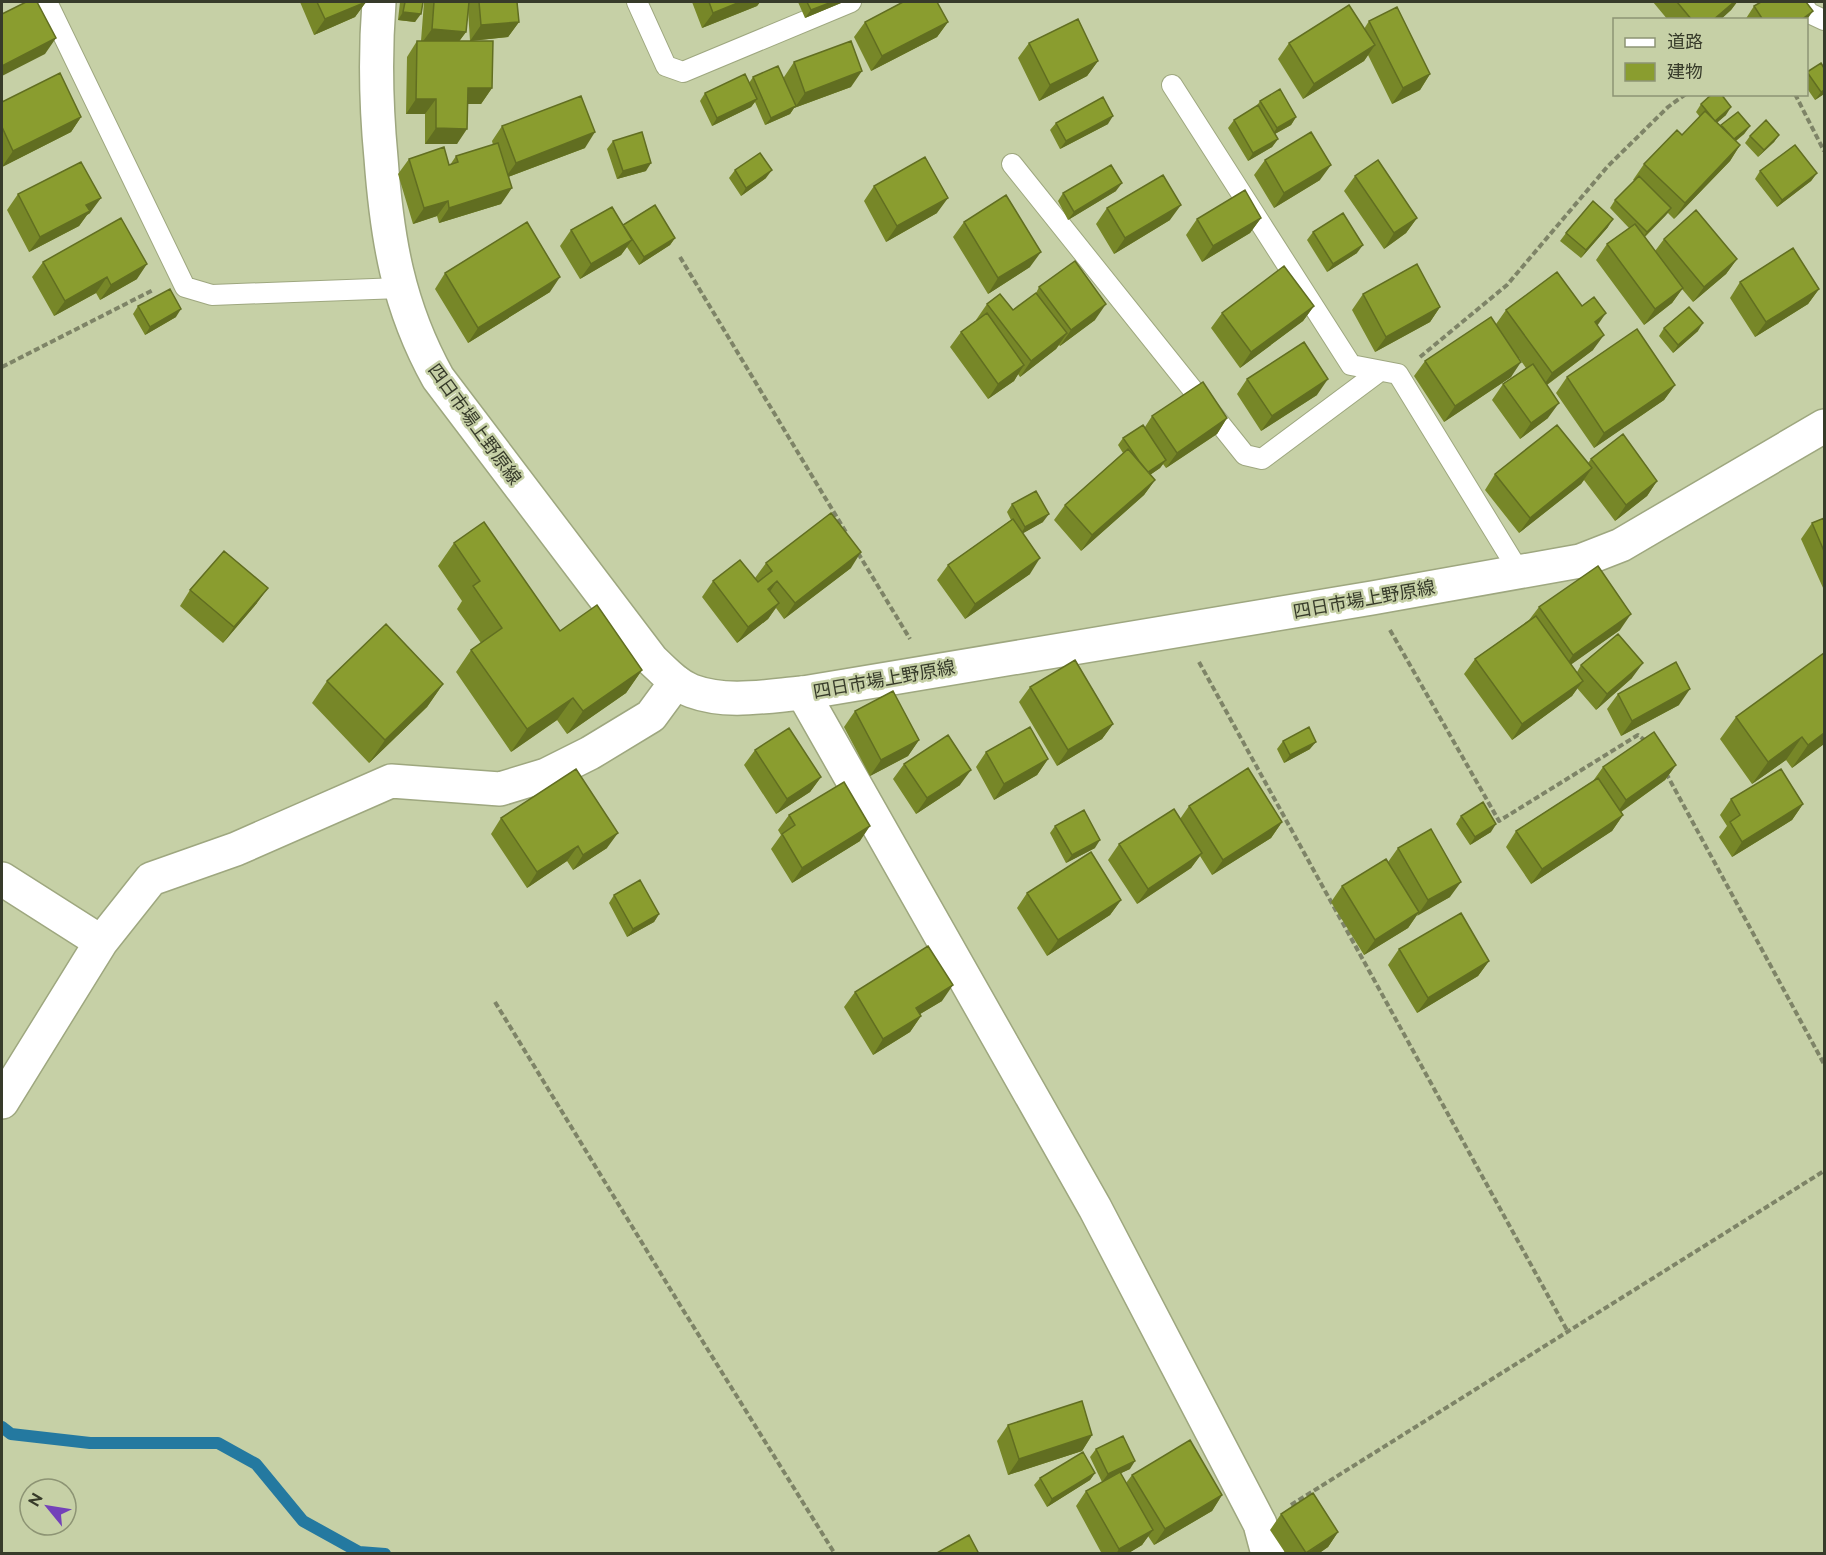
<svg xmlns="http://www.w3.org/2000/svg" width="1826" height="1555" viewBox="0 0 1826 1555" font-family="Raleway,'Noto Sans JP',sans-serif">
	<rect width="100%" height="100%" fill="#c6d0a6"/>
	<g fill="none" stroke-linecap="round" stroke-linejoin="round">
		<path stroke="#2479a0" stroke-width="12" d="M2 1427 11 1434 90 1443H218L256 1464 303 1521 359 1552 385 1554"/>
		<g stroke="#9ea77f" stroke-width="22">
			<path id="lane" d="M47 2 185 287 212 295 400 288
				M637 2 666 66 683 72 851 2
				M1801 2 1809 13 1824 20
				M1172 85 1351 365 1398 374 1520 573
				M1012 164 1245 455 1262 459 1380 371"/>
		</g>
		<g stroke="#9ea77f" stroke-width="36">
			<path id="street" d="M803 693 1095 1208 1260 1524 1268 1554
				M2 879 101 942
				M2 1102 101 942 151 879 236 849 391 781 500 789 546 775 590 753 651 716 676 682"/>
		</g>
		<g stroke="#9ea77f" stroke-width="36">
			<path id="primary" d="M379 2C375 54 376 106 381 158 387 239 398 306 438 378L652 660C664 671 676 685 692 691 727 704 767 696 803 693L1372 598 1580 561 1621 545 1824 426"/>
		</g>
		<path stroke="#7e8467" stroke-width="4" stroke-dasharray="6 3" stroke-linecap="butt" d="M1795 94 1824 151
			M680 257 847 534
			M1420 357 1507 285 1608 166 1668 107 1686 94
			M2 367 153 290
			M858 553 910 639
			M1390 630 1499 821 1638 735 1647 742
			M1199 662 1568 1332
			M1666 773 1824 1064
			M495 1002 680 1305 835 1554
			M1291 1505 1824 1171"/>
		<use href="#lane" stroke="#fff" stroke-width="20"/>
		<use href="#street" stroke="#fff" stroke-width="33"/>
		<use href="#primary" stroke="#fff" stroke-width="33"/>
	</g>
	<path fill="#778728" d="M300 2H366L355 17 314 35Z
		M400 2H423L415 22 398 20Z
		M424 2H517L519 22 508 37 470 41 468 10 466 32 459 41 492 88 481 104H468L457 144H425V114H406L407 57 417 41H421Z
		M692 2H760L757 6 702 28Z
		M798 2H842L841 3 805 18Z
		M1653 2H1737L1731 10 1720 20H1668Z
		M1754 6 1806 20H1745Z
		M1369 21 1430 74 1420 90 1392 104 1368 55 1364 61 1303 99 1278 59 1289 43 1364 29Z
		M865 22H948L937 37 871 71 854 37Z
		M1029 43 1098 61 1087 76 1039 101 1018 58Z
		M794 62 851 87 794 108 790 114 765 125 755 102 751 107 712 126 700 101 705 93 749 83 753 77H784Z
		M1824 68V94L1815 100 1806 87V73L1807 72Z
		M1260 101 1296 117 1291 125 1275 134 1278 139 1272 147 1248 161 1228 128 1234 120 1256 107Z
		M2 102 81 117 71 132 2 167Z
		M1701 104 1726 115 1717 122 1721 126H1750L1744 134 1736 141 1740 145 1730 161 1674 219 1668 213 1645 237 1655 251 1664 239 1737 259 1726 274 1693 302 1682 289 1672 303 1644 325 1596 260 1607 244 1629 228 1610 208 1615 200 1635 181 1633 180 1644 164 1682 135 1700 117 1696 112Z
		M1056 123 1108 124 1060 149 1050 130Z
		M502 126 585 148 508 177 501 204 439 223 437 216 413 224 398 174 409 159 450 165 456 156 493 145 492 141Z
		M1779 135 1774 142 1758 157 1745 143 1750 136Z
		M613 141 646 171 617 179 607 149Z
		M1265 160 1320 180 1274 208 1254 175Z
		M735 170 766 178 741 196 729 178Z
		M1760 171 1817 173 1811 181 1777 207 1755 179Z
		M1355 176 1417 218 1406 233 1384 249 1344 191Z
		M874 186 937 213 886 242 864 201Z
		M1116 191 1068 220 1058 201 1063 193Z
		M18 194 90 213 87 215 79 226 29 252 7 210Z
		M1107 208 1170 220 1114 254 1096 224Z
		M1261 218 1250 233 1202 262 1186 235 1197 219Z
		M964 222 1030 267 988 294 953 237Z
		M623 225 675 238 670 245 639 265 627 247 621 255 580 279 560 246 571 230Z
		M1608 227 1581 258 1560 241 1566 233Z
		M1313 232 1357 253 1327 272 1307 240Z
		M43 262 137 279 100 300 96 293 54 316 32 277Z
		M445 273 550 292 468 343 435 289Z
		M1740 282 1819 289 1808 304 1755 337 1730 298Z
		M1039 287 1095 320 1060 346 1059 345 1056 349 1020 377 1018 374 1014 381 988 399 950 347 961 332 977 320H976L987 304 1013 310 1036 293Z
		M1363 294 1440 307 1430 322 1375 352 1352 310Z
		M138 306 176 317 145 335 133 314Z
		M1314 306 1303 321 1240 368 1211 328 1222 313Z
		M1506 310 1597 326 1593 350 1547 385 1548 418 1520 439 1492 400 1503 384 1526 368 1519 358 1511 377 1444 422 1414 376 1425 361 1496 324Z
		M1664 328 1698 331 1673 353 1659 336Z
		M1567 377 1675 385 1664 400 1594 448 1556 393Z
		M1247 379 1317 395 1261 431 1237 394Z
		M1152 416 1227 418 1217 434 1166 468 1163 464 1160 468 1150 475 1155 480 1144 495 1081 551 1054 520 1065 505 1123 453 1118 445 1123 438 1145 427Z
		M1591 459 1657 481 1647 496 1615 521 1584 480 1581 484 1519 533 1485 490 1495 474 1588 463Z
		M1012 504 1043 522 1023 533 1030 574 965 619 937 580 948 565 1011 520 1007 512Z
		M1824 518V590L1801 539 1812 523Z
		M454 543 560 631 642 670 626 693 567 734 557 720 511 752 456 672 471 650 481 643 457 609 462 601 438 566Z
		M766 563 851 568 784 619 776 608 768 619 737 643 702 597 713 581 755 578Z
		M190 590 257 603 223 643 180 606Z
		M1539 607 1620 630 1571 664 1577 672 1581 665 1632 678 1596 710 1577 688 1572 696 1512 740 1464 674 1475 659 1529 620Z
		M327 681 443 684 427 707 369 763 312 703Z
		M1030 687 1113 724 1102 739 1057 766 1019 702Z
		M1618 694 1679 705 1621 736 1607 709Z
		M855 711 919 740 908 756 870 776 844 727Z
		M1736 717 1824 744 1792 768 1786 760 1752 784 1720 739Z
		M1283 741 1310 749 1284 763 1277 749Z
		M755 750 821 777 810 792 776 814 744 765Z
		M986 752 1048 759 1037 775 994 800 976 767Z
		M904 764 960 785 916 814 893 779Z
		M1676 765 1665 780 1621 812 1623 815 1612 831 1531 884 1506 847 1516 831 1593 781 1603 767Z
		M1731 799 1803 804 1792 820 1732 857 1719 837 1727 826 1720 815Z
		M1189 806 1282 822 1271 838 1212 875 1200 856 1191 868 1137 904 1108 860 1119 844 1180 819Z
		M789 815 860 841 792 883 771 849 781 835 778 830Z
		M1461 816 1491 832 1470 845 1456 824Z
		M501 818 607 848 573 870 567 861 527 888 491 834Z
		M1055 826 1095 848 1066 863 1050 833Z
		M1398 848 1450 897 1417 915 1408 928 1364 955 1331 902 1342 886 1388 862Z
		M1027 893 1121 900 1110 915 1047 956 1017 908Z
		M614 895 659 914 654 922 627 937 609 903Z
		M1399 949 1489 961 1478 976 1417 1013 1388 965Z
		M855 992 942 1001 920 1014 921 1016 910 1032 873 1055 844 1007Z
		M1008 1425 1092 1435 1082 1451 1008 1475 997 1441Z
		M1096 1449 1130 1469 1121 1473 1126 1483 1132 1475 1222 1495 1212 1511 1154 1545 1148 1536 1142 1545 1127 1554H1102L1076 1506 1086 1491 1102 1482 1090 1457Z
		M1095 1473 1090 1480 1047 1507 1034 1485 1040 1478Z
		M1281 1514 1338 1532 1328 1547 1318 1554H1286L1270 1530Z"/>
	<path fill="#616e21" d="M366 2 355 17 314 35 325 19Z
		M740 2H760L757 6 702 28 713 13Z
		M832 2H842L841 3 805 18 811 10Z
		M1734 2H1737L1731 10 1720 20H1713Z
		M1813 11 1806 21V20H1801Z
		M403 12 421 14 415 22 398 20Z
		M519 22 508 37 470 41 481 25Z
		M948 22 937 37 871 71 882 56Z
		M432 29 466 32 455 47 421 44Z
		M56 38 45 54 2 76V66Z
		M1375 45 1364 61 1303 99 1314 84Z
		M1098 61 1087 76 1039 101 1050 85Z
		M862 71 851 87 794 108 790 114 765 125 771 118 796 106 805 93Z
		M1430 74 1420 90 1392 104 1403 88Z
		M468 88H492L481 104H457Z
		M1824 90V94L1815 100 1821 92Z
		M416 99H436L425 114H406Z
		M757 99 751 107 712 126 717 118Z
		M1731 107 1726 115 1710 129 1715 121Z
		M1113 116 1108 124 1060 149 1066 141Z
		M81 117 71 132 2 167 13 151Z
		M1296 117 1291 125 1271 136 1277 128Z
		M1750 126 1744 134 1728 147 1733 140Z
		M436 128 467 129 457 144H425Z
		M595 132 585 148 505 178 516 163Z
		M1779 135 1774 142 1758 157 1764 150Z
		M1278 139 1272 147 1248 161 1253 153Z
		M1740 145 1730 161 1674 219 1685 203Z
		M651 163 646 171 617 179 623 171Z
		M1331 165 1320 180 1274 208 1284 193Z
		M772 170 766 178 741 196 746 188Z
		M1817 173 1811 181 1777 207 1782 200Z
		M1122 183 1116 191 1068 220 1074 212Z
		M512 188 501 204 439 223 449 208Z
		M101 198 90 213 87 215 79 226 29 252 40 237 86 205Z
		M948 198 937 213 886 242 897 226Z
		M448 201 437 216 413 224 424 208Z
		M1181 205 1170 220 1114 254 1125 238Z
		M1671 208 1665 216 1641 240 1647 232Z
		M1261 218 1250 233 1202 262 1213 246Z
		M1417 218 1406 233 1384 249 1394 233Z
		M1613 219 1608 227 1581 258 1586 250Z
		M675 238 670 245 639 265 644 257Z
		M632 240 621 255 580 279 591 264Z
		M1363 245 1357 253 1327 272 1333 264Z
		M1041 252 1030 267 988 294 998 278Z
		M1737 259 1726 274 1693 302 1704 287Z
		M147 264 137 279 100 300 111 285Z
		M107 277 96 293 54 316 65 301Z
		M560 277 550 292 468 343 478 328Z
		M1683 288 1672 303 1644 325 1655 309Z
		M1819 289 1808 304 1755 337 1766 322Z
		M1106 304 1095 320 1060 346 1071 330Z
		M1314 306 1303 321 1240 368 1251 352Z
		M1440 307 1430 322 1375 352 1386 337Z
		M181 309 176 317 145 335 150 327Z
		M1606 313 1595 329V322Z
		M1703 323 1698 331 1673 353 1678 345Z
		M1067 333 1056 349 1020 377 1031 361Z
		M1604 335 1593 350 1541 389 1552 373Z
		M1521 362 1511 377 1444 422 1455 406Z
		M1024 365 1014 381 988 399 998 384Z
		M1328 379 1317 395 1261 431 1272 416Z
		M1675 385 1664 400 1594 448 1604 433Z
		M1559 403 1548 418 1520 439 1531 423Z
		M1227 418 1217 434 1166 468 1177 453Z
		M1166 460 1160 468 1141 481 1146 473Z
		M1592 468 1581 484 1519 533 1530 518Z
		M1155 480 1144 495 1081 551 1092 535Z
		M1657 481 1647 496 1615 521 1626 505Z
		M1049 514 1043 522 1020 535 1025 527Z
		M861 552 851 568 784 619 795 603Z
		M1040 558 1030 574 965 619 975 604Z
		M777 581 767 596 768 589Z
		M268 588 257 603 223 643 234 627Z
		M779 603 768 619 737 643 748 627Z
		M1631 614 1620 630 1562 671 1573 655Z
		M1643 663 1632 678 1596 710 1607 694Z
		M642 670 626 693 567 734 583 711Z
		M1583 681 1572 696 1512 740 1522 724Z
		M443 684 427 707 369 763 385 740Z
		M1690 689 1679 705 1621 736 1632 721Z
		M573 698 557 720 511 752 527 729Z
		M1113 724 1102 739 1057 766 1068 750Z
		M1824 733V744L1792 768 1808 745Z
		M1802 737 1786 760 1752 784 1768 762Z
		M919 740 908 756 870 776 881 760Z
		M1316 742 1310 749 1284 763 1290 755Z
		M1048 759 1037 775 994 800 1004 784Z
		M1676 765 1665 780 1615 816 1626 800Z
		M971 770 960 785 916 814 927 798Z
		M821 777 810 792 776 814 787 799Z
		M1803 804 1792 820 1732 857 1742 842Z
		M1623 815 1612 831 1531 884 1542 869Z
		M1282 822 1271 838 1212 875 1223 860Z
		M1496 824 1491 832 1470 845 1475 837Z
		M870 826 860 841 792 883 802 868Z
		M618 833 607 848 573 870 583 855Z
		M1100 840 1095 848 1066 863 1072 855Z
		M578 846 567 861 527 888 537 872Z
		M1202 853 1191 868 1137 904 1148 889Z
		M1461 882 1450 897 1417 916 1428 900Z
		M1121 900 1110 915 1047 956 1058 940Z
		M1419 912 1408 928 1364 955 1375 940Z
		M659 914 654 922 627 937 633 929Z
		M1489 961 1478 976 1417 1013 1428 998Z
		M953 985 942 1001 905 1023 916 1008Z
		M921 1016 910 1032 873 1055 883 1039Z
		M1092 1435 1082 1451 1008 1475 1019 1459Z
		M1135 1461 1130 1469 1102 1482 1108 1474Z
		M1095 1473 1090 1480 1047 1507 1052 1499Z
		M1222 1495 1212 1511 1154 1545 1165 1529Z
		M1153 1530 1142 1545 1127 1554H1116L1119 1549Z
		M1338 1532 1328 1547 1318 1554H1306Z"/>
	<path fill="#8a9d2f" stroke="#616e21" stroke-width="1.5" d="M26 2H37L56 38 2 66V14Z
		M317 2H366L325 19Z
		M405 2H423L421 14 403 12Z
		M434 2H469L466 32 432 29Z
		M479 2H517L519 22 481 25Z
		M709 2H740L713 13Z
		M807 2H832L811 10Z
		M903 2H937L948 22 882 56 865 22Z
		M1677 2H1734L1713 20H1692Z
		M1761 2H1806L1813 11 1801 20H1763L1754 6Z
		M1349 5 1375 45 1314 84 1289 43Z
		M1397 7 1430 74 1403 88 1369 21Z
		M1078 19 1098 61 1050 85 1029 43Z
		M417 41H493L492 88H468L467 129 436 128V99H416Z
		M851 41 862 71 805 93 794 62Z
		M1821 63 1824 68V90L1821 92 1807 72Z
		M778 66 796 106 771 118 753 77Z
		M60 73 81 117 13 151 2 127V102Z
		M745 74 757 99 717 118 705 93Z
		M1280 89 1296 117 1277 128 1260 101Z
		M1712 94H1721L1731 107 1715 121 1701 104Z
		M581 96 595 132 516 163 502 126Z
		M1103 97 1113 116 1066 141 1056 123Z
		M1258 105 1278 139 1253 153 1234 120Z
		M1705 111 1740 145 1685 203 1644 164 1677 130 1682 135Z
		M1738 112 1750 126 1734 139 1721 125Z
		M1766 120 1779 135 1764 150 1750 136Z
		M642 132 651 163 623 171 613 141Z
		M1311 132 1331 165 1284 193 1265 160Z
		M498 143 512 188 449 208 448 201 424 208 409 159 444 147 449 165 458 162 456 156Z
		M1795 145 1817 173 1782 200 1760 171Z
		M760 153 772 170 746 188 735 170Z
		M925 157 948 198 897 226 874 186Z
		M1378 160 1417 218 1394 233 1355 176Z
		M81 162 101 198 86 205 90 211 40 237 18 194Z
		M1111 165 1122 183 1074 212 1063 193Z
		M1163 175 1181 205 1125 238 1107 208Z
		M1639 176 1671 208 1647 232 1615 200Z
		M1245 190 1261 218 1213 246 1197 219Z
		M1006 195 1041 252 998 278 964 222Z
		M1593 201 1613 219 1586 250 1566 233Z
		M655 205 675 238 644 257 623 225Z
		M612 207 632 240 591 264 571 230Z
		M1696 210 1737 259 1704 287 1664 239Z
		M1343 213 1363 245 1333 264 1313 232Z
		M121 218 147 264 111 285 107 277 65 301 43 262Z
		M527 222 560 277 478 328 445 273Z
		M1635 224 1683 288 1655 309 1607 244Z
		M1793 248 1819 289 1766 322 1740 282Z
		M1075 261 1106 304 1071 330 1039 287Z
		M1417 264 1440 307 1386 337 1363 294Z
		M1284 266 1314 306 1251 352 1222 313Z
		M1557 272 1582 306 1594 297 1606 313 1595 322 1604 335 1552 373 1506 310Z
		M170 289 181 309 150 327 138 306Z
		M1036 293 1067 333 1031 361 987 304 1000 294 1013 310Z
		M1689 307 1703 323 1678 345 1664 328Z
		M987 313 1024 365 998 384 961 332Z
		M1491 317 1521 362 1455 406 1425 361Z
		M1637 329 1675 385 1604 433 1567 377Z
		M1304 342 1328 379 1272 416 1247 379Z
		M1533 364 1559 403 1531 423 1503 384Z
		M1203 382 1227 418 1177 453 1152 416Z
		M1143 425 1166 460 1148 472 1139 461 1123 438Z
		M1557 425 1592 468 1530 518 1495 474Z
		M1623 434 1657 481 1626 505 1591 459Z
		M1128 449 1155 480 1092 535 1065 505Z
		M1036 491 1049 514 1025 527 1012 504Z
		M831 513 861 552 795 603 777 581 768 589 779 603 748 627 713 581 740 560 758 582 772 571 766 563Z
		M1824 518V551L1812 523Z
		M1013 519 1040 558 975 604 948 565Z
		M484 522 560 631 597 605 642 670 583 711 573 698 527 729 471 650 502 628 473 586 480 581 454 543Z
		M224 551 268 588 234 627 190 590Z
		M1598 566 1631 614 1573 655 1539 607Z
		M1536 616 1583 681 1522 724 1475 659Z
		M386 624 443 684 385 740 327 681Z
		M1618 634 1643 663 1607 694 1581 665Z
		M1824 653V733L1808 745 1802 737 1768 762 1736 717Z
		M1075 660 1113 724 1068 750 1030 687Z
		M1676 662 1690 689 1632 721 1618 694Z
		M893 691 919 740 881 760 855 711Z
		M1030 727 1048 759 1004 784 986 752Z
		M1309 727 1316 742 1290 755 1283 741Z
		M789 728 821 777 787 799 755 750Z
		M1654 732 1676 765 1626 800 1603 767Z
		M948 735 971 770 927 798 904 764Z
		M1248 768 1282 822 1223 860 1189 806Z
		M576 769 618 833 583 855 578 846 537 872 501 818Z
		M1781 769 1803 804 1742 842 1730 822 1740 815 1731 799Z
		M1598 778 1623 815 1542 869 1516 831Z
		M844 782 870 826 802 868 782 834 795 825 789 815Z
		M1483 802 1496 824 1475 837 1461 816Z
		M1174 809 1202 853 1148 889 1119 844Z
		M1084 810 1100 840 1072 855 1055 826Z
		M1431 829 1461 882 1428 900 1398 848Z
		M1091 852 1121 900 1058 940 1027 893Z
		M1386 859 1419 912 1375 940 1342 886Z
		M640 880 659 914 633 929 614 895Z
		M1461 913 1489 961 1428 998 1399 949Z
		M928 946 953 985 916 1008 921 1016 883 1039 855 992Z
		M1082 1401 1092 1435 1019 1459 1008 1425Z
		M1123 1436 1135 1461 1108 1474 1096 1449Z
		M1190 1440 1222 1495 1165 1529 1132 1475Z
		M1083 1452 1095 1473 1052 1499 1040 1478Z
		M1120 1472 1153 1530 1119 1549 1086 1491Z
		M1313 1493 1338 1532 1306 1553 1281 1514Z
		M969 1535 979 1554H935Z"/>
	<g text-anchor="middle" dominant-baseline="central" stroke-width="5" stroke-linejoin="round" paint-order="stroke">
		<g font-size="18" fill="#373b2a" stroke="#c6d0a6">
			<text transform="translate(475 424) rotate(54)">四日市場上野原線</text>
			<text transform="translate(1364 599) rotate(-10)">四日市場上野原線</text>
			<text transform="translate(884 679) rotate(-10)">四日市場上野原線</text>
		</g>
	</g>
	<rect width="1826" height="1555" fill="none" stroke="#373b2a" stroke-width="6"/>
	<rect x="1613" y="18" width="195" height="78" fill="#c6d0a6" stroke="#8d9474" stroke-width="1.5"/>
	<rect x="1625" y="38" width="30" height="9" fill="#ffffff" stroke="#8d9474" stroke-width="1.5"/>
	<text x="1667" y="48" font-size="18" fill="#373b2a">道路</text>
	<rect x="1625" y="63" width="30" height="18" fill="#8a9d2f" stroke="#8d9474" stroke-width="1.5"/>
	<text x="1667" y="78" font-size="18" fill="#373b2a">建物</text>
	<g transform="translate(48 1507) rotate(300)"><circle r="28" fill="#c6d0a6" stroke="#8d9474" stroke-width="1.5"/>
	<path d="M0-4.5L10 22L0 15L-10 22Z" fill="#7341b9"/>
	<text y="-9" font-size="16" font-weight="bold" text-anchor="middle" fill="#373b2a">N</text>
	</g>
</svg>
